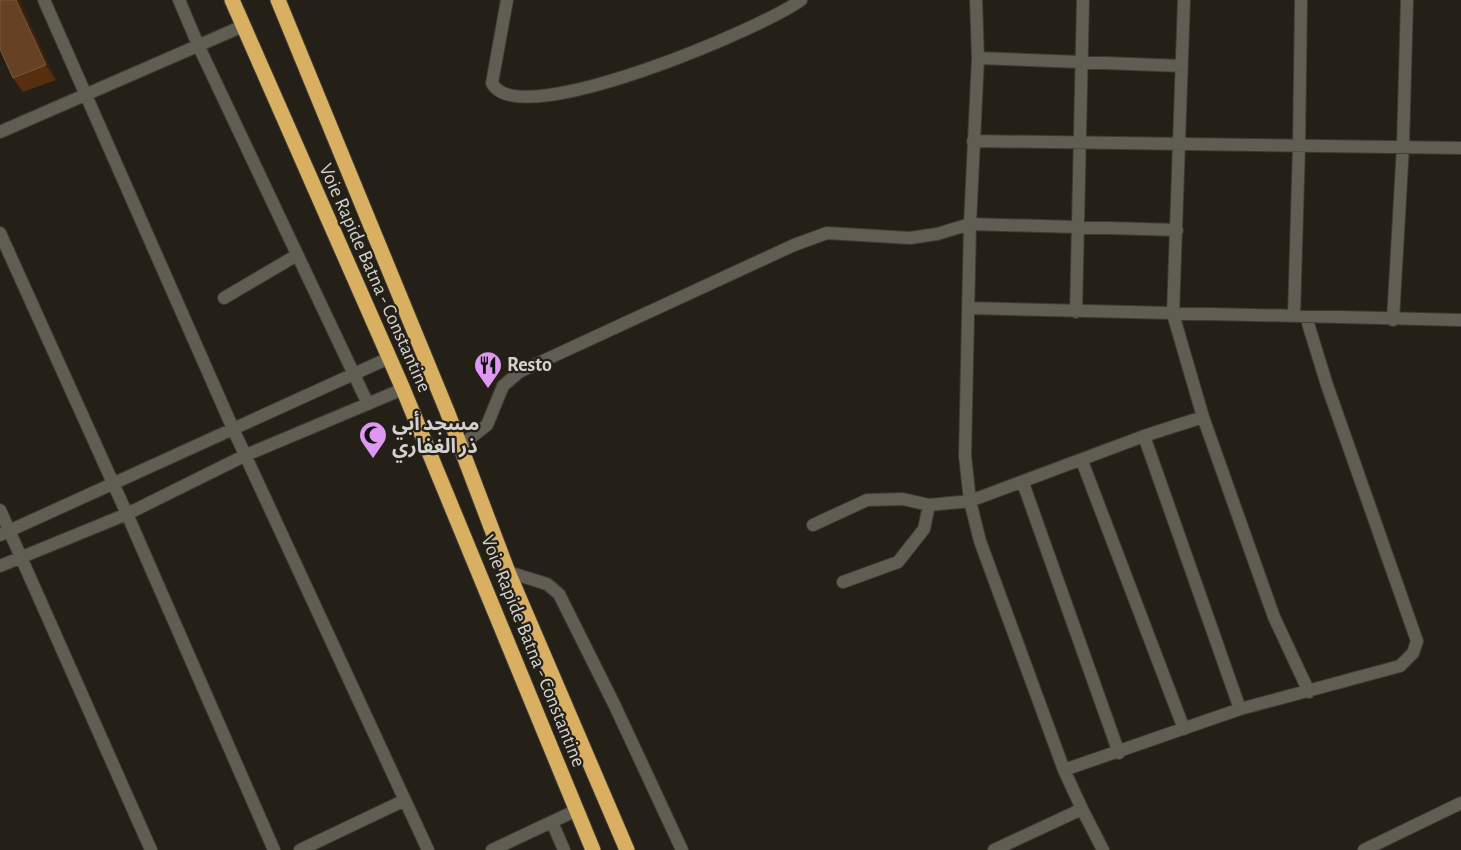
<svg xmlns="http://www.w3.org/2000/svg" width="1461" height="850" viewBox="0 0 1461 850" font-family="'Alegreya Sans','Noto Sans Arabic',sans-serif">
	<rect width="100%" height="100%" fill="#242018"/>
	<g fill="none" stroke-linecap="round" stroke-linejoin="round">
		<g stroke="#3d3a34" stroke-width="14">
			<path id="lane" d="M224 298 297 255"/>
		</g>
		<g stroke="#3d3a34" stroke-width="14">
			<path id="street" d="M44 0 234 431 428 850
				M179 0 199 47 368 404
				M507 0 492 83C517 134 765 27 801 0
				M976 0 978 58 970 224 965 456 970 501 980 541 1064 770 1082 809
				M1184 0 1173 314 1203 417
				M978 58 1182 66
				M0 132 243 26
				M973 141 1461 148
				M0 233 127 514 274 850
				M968 308 1461 320
				M1076 312 1083 0
				M1294 316 1299 146 1301 0
				M1393 320 1403 146 1407 0
				M1144 436 1240 709
				M460 446 487 425 503 386 519 372 794 245 827 233 910 238 937 234 970 224 1177 230
				M1082 461 1184 729
				M1023 483 1119 753
				M0 510 151 850
				M813 525 867 500 903 499 929 505 970 501 1144 436 1203 417 1274 617 1309 692
				M0 535 389 358
				M0 566 127 514 246 455 403 389
				M508 572 547 584 559 594 615 706 682 850
				M843 582 898 562 924 529 929 505
				M1064 770 1240 709 1400 666 1413 653 1417 641 1327 385 1306 317
				M552 822 564 850
				M300 850 405 800
				M492 850 577 810
				M994 850 1082 809 1103 850
				M1364 850 1461 803"/>
		</g>
		<g stroke="#3d3a34" stroke-width="17">
			<path id="highway" d="M232 0 403 389 593 850
				M278 0 447 411 508 572 627 850"/>
		</g>
		<use href="#lane" stroke="#605d53" stroke-width="12"/>
		<use href="#street" stroke="#605d53" stroke-width="12"/>
		<use href="#highway" stroke="#d9af61" stroke-width="15"/>
	</g>
	<path fill="#582f0e" d="M0 0 56 80 23 92 13 78Z"/>
	<path fill="#3e220a" d="M16 0H20L56 80 46 65Z"/>
	<path fill="#664123" stroke="#77583e" d="M0 0H16L46 65 13 78 0 49Z"/>
	<defs>
		<g id="restaurant-pin" transform="scale(1.4375)"><path d="M0 17L-7.5 6A9.5 9.5 0 1 1 7.5 6Z" fill="#df98f1" stroke="#242018"/><path d="M-5-6h1v4h1v-4h1v4h1v-4h1v5L-1.5 .5V6h-2V.5L-5-1ZM5-6V6H3V1.5H1.5Q1.5-4 5-6Z" fill="#111"/></g>
		<g id="mosque-pin" transform="scale(1.4375)"><path d="M0 17L-7.5 6A9.5 9.5 0 1 1 7.5 6Z" fill="#df98f1" stroke="#242018"/><path d="M3.5-4.9A6 6 0 1 0 3.5 4.9A5 5 0 1 1 3.5-4.9Z" fill="#111"/></g>
	</defs>
	<g fill-rule="evenodd">
		<use href="#restaurant-pin" x="488" y="365"/>
		<use href="#mosque-pin" x="373" y="435"/>
	</g>
	<g text-anchor="middle" dominant-baseline="central" stroke-width="4.5" stroke-linejoin="round" paint-order="stroke">
		<g font-size="20" fill="#d4d2cd" stroke="#242018">
			<text transform="translate(375 278) rotate(66)">Voie Rapide Batna - Constantine</text>
			<text transform="translate(533 651) rotate(68)">Voie Rapide Batna - Constantine</text>
		</g>
		<g font-size="20" font-weight="bold" fill="#d4d2cd" stroke="#242018" text-anchor="start">
			<text x="507" y="365">Resto</text>
			<text x="392" y="424">مسجد أبي<tspan x="392" dy="23">ذر الغفاري</tspan></text>
		</g>
	</g>
</svg>
